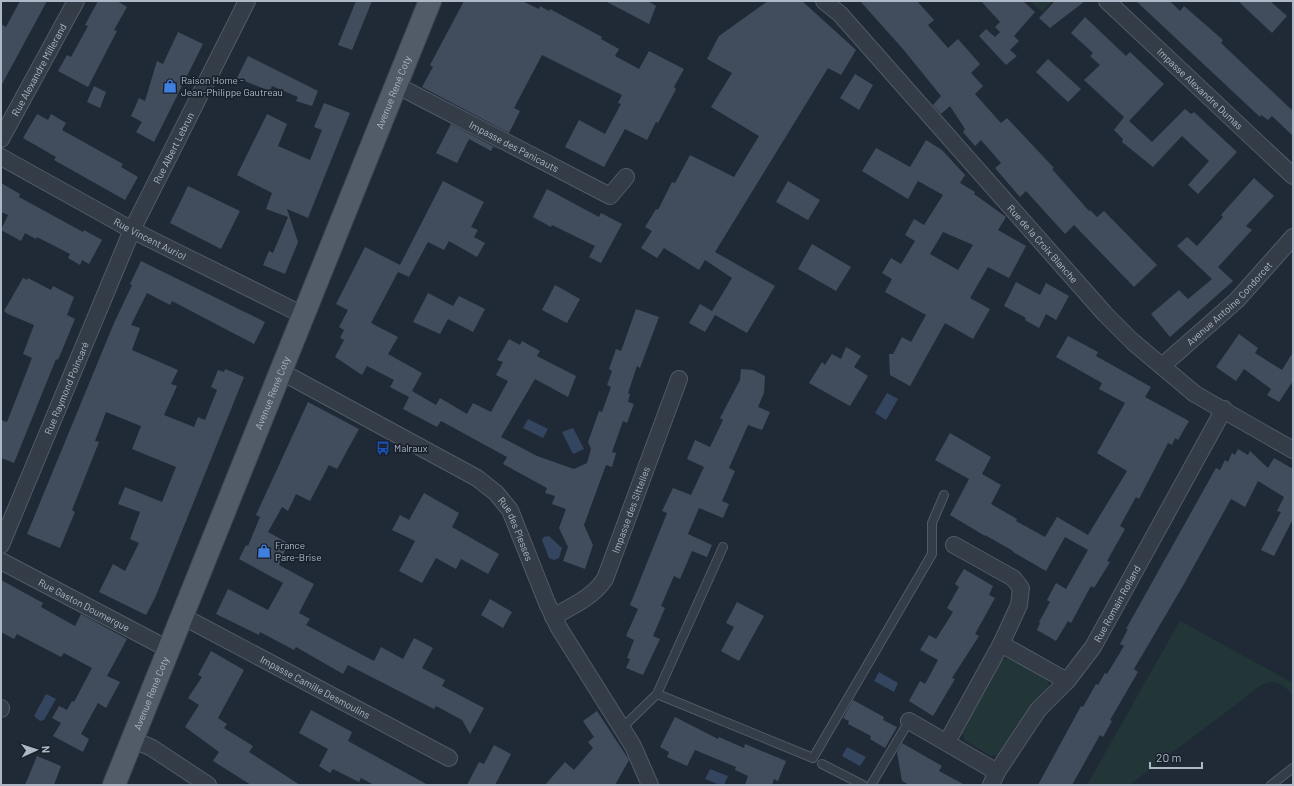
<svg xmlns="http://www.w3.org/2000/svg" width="1294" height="786" viewBox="0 0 1294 786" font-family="Barlow,sans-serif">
	<rect width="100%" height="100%" fill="#202a37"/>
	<path fill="#223638" d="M1030 1H1052L1042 12Z
		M1180 621 1293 683V696C1275 671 1260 684 1242 700L1129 785H1087Z
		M1013 656 1047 675 1049 685 1027 713 1002 754 991 756 964 740 962 732 1002 660Z"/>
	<path fill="#34455f" d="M887 393 898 399 886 420 875 413Z
		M528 419 548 429 543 438 523 428Z
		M573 428 584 449 573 454 562 432Z
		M549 536 562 548 559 558 554 560 549 558 542 540 544 537Z
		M879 672 898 683 894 692 874 681Z
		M46 694 56 699 44 720 40 721 34 716Z
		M847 747 866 757 860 766 842 756Z
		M710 769 728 776 724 785H720L705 779Z"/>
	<path fill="#414d5c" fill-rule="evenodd" d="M20 1H47L1 86V24L6 27Z
		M98 1H117L127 7 114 30 117 31 88 87 58 71 67 55 71 57 88 26 85 25Z
		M356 1H372L352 50 338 45Z
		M464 1H522L539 9 540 6 549 11 550 9 602 37 601 39 619 49 615 56 639 69 649 51 684 69 674 87 676 89 658 123 656 122 647 140 625 129 604 167 565 147 579 120 605 134 621 104 618 103 622 95 542 55 514 108 520 111 509 133 422 87 433 67 430 65Z
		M605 1H648L656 6 649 24Z
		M768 1H802L856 50 841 75 828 68 715 252 775 286 747 333 715 315 705 332 689 323 700 304 712 311 732 278 705 260 699 270 664 248 657 258 641 248 652 231 645 227 656 209 658 210 672 182 675 183 690 155 734 177 759 136 711 107 732 73 707 59 719 36Z
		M860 1H917L934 20 928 25 948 48 958 39 980 64 971 73 983 86 975 94 1001 123 1007 118 1054 168 1052 169 1089 211 1090 210 1097 217 1104 211 1157 265 1134 287 1074 225 1065 234 1026 191 1020 197 995 168 1001 163 981 140 975 146 963 132 965 129 950 106 941 114 933 105 941 96 903 49Z
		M981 1H1023L1035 12 1014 36 1019 41 1010 50 1017 56 1006 65 979 36 986 29 995 37 1000 32 995 27 1000 22Z
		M1055 1H1085L1050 28 1039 18Z
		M1136 1H1170L1180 11 1184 6 1223 40 1221 43 1293 111V136L1272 116 1268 120 1261 115 1260 117Z
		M1238 1H1270L1287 16 1272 33Z
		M1085 17 1126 56 1130 52 1164 84 1129 121 1152 142 1185 109 1191 114 1194 112 1237 152 1198 194 1188 185 1209 161 1182 136 1153 167 1122 142 1123 139 1114 130 1124 117 1084 80 1100 65 1090 56 1093 53 1071 33Z
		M178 32 203 44 154 142 136 132 142 122 131 116 139 98 145 101 157 61 163 64Z
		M248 56 318 91 312 106 296 101 298 97 272 86 270 91 237 78Z
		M1048 59 1081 89 1068 102 1036 72Z
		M855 74 873 85 859 110 840 98Z
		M94 86 106 92 100 108 87 102Z
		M324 103 350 113 308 218 287 209 298 242 285 274 263 265 269 251 273 253 288 217 266 209 272 193 237 175 267 114 287 124 278 146 310 160 322 130 314 127Z
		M37 114 48 120 51 114 66 123 62 130 123 164 121 167 138 177 125 200 54 160 56 157 23 138Z
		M451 124 500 150 493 147 491 151 469 139 457 163 436 153Z
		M926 140 942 150 965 175 960 183 975 192 974 194 1006 217 998 230 1026 246 1009 278 988 267 970 298 990 309 973 339 945 323 910 386 890 375 889 354H893L902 337 911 342 926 315 885 292 892 279 882 273 891 258 901 264 915 241 905 235 914 219 924 225 943 195 918 181 908 199 862 171 876 148 910 167ZM943 232 973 245 958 270 930 254Z
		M1254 178 1274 196 1246 226 1252 230 1218 267 1233 281 1170 337 1151 314 1179 290 1188 299 1212 279 1177 246 1187 237 1197 246 1223 217 1221 215Z
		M443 181 484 202 471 227 478 230 474 237 485 243 477 257 449 241 444 250 428 242 409 277 398 272 371 323 398 337 388 354 422 373 412 391 436 405 440 398 467 414 473 403 491 412 508 381 496 375 503 362 497 360 509 339 520 345 522 341 540 351 537 356 576 376 568 397 535 379 501 437 537 456 574 469 587 463 591 449 588 442 599 411 602 412 611 387 607 385 612 371 609 369 616 349 621 351 636 309 659 317 640 368 637 366 628 393 630 394 628 402 634 404 627 423 623 421 612 452 616 453 612 467 606 465 584 525 593 545 585 569 563 561 568 547 559 528 566 509 552 504 555 496 545 493 547 488 503 464 507 457 441 421 437 427 403 409 409 397 390 387 394 380 367 366 362 375 335 357 344 340 340 338 344 330 339 327 348 310 336 304 365 247 400 265Z
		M788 181 820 200 808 220 776 202Z
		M1 183 20 194 19 197 83 232 84 230 102 240 89 264 82 260 80 265 68 258 70 254 37 237 36 239 25 233 21 241 1 230 8 215 1 212Z
		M188 186 240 211 221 249 170 223Z
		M547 189 599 217 601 213 622 224 601 263 589 257 595 246 552 225 551 227 533 217Z
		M812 244 851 267 836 291 798 269Z
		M141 261 265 322 254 344 172 301 170 305 147 293 131 325 140 328 132 350 178 370 171 384 177 386 164 415 194 427 198 417 205 420 217 390 211 387 218 370 224 372 225 369 244 377 155 598 146 615 99 592 113 564 125 571 139 543 130 539 140 512 118 504 125 487 162 502 176 467 132 449 141 426 106 412 95 441 99 442 72 510 75 512 60 548 27 534 114 323 132 285 130 284Z
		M23 278 27 280 28 278 51 290 53 286 74 297 67 315 75 319 58 360 56 359 14 463 1 458V420L7 422 32 358 23 354 34 325 8 314 4 311Z
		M1016 282 1040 295 1046 283 1069 296 1056 320 1046 314 1039 328 1025 320 1026 318 1004 306Z
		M555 285 580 299 567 323 542 310Z
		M428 293 453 306 459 296 485 309 473 332 448 319 440 334 413 322Z
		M1239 334 1258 348 1255 353 1282 370 1293 352V381L1279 402 1267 395 1271 389 1244 369 1236 381 1216 367Z
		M1068 336 1098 352 1096 356 1151 387 1145 397 1189 421 1178 440 1175 438 1172 445 1168 443 1139 499 1136 497 1120 526 1125 529 1107 561 1110 562 1094 588 1091 586 1071 623 1068 621 1056 641 1037 630 1040 623 1039 622 1050 602 1047 600 1056 583 1066 589 1088 550 1065 537 1046 571 1013 552V551L985 535V536L950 515 969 479 935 460 950 433 991 457 982 474 1001 485 991 504 1017 519 1016 521 1045 537 1057 517 1088 535 1127 471 1097 453 1125 403 1099 389 1102 383 1056 357Z
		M846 347 861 356 854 367 868 376 850 406 809 383 822 362 825 365 832 354 841 359Z
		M741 369 753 370 765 376 764 393 758 407 770 412 762 430 748 425 729 468 735 471 722 501 729 504 723 518 699 508 688 534 712 545 707 557 692 551 680 579 674 576 661 606 665 608 653 636 660 639 643 675 626 668 630 659 627 658 634 640 626 636 638 609 630 605 667 513 662 511 673 488 691 495 704 467 687 459 695 440 710 447 723 420 720 418 740 380Z
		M308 402 359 429 337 469 329 465 310 501 296 494 288 511 282 507 268 532 288 543 279 565 314 584 299 613 310 619 306 625 374 661 381 647 403 659 414 638 433 648 422 668 445 680 442 686 484 708 470 734 462 720 436 706 434 709 348 665 343 674 296 647 294 650 260 632 259 635 216 614 228 589 268 610 283 583 239 559 246 545 248 546 260 517 256 515Z
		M1238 449 1248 455 1250 451 1268 468 1274 458 1293 469V519L1274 556 1261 550 1281 512 1277 511 1284 497 1258 481 1245 507 1231 499 1184 584 1134 669 1138 672 1110 720 1112 721 1103 737 1100 735 1072 785H1038L1081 706 1083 707 1096 684 1098 685 1105 673 1107 674 1124 646 1120 644 1128 629H1126L1212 475 1216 468 1220 470 1225 460 1228 462 1232 453 1235 455Z
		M424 493 459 513 452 527 499 554 488 574 461 559 456 569 436 558 422 583 399 571 415 541 392 530 400 515 409 520Z
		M964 569 993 586 989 595 995 598 975 634 979 636 952 678 955 679 933 716 909 701 920 681 925 684 938 660 920 650 929 635 936 639 953 612 947 608 959 587 955 584Z
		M1 580 43 603 41 607 75 626 81 614 127 639 107 676 120 682 106 708 98 703 81 734 89 739 83 752 53 736 61 723 52 718 59 706 67 710 72 701 74 702 92 668 64 653 61 657 17 634 14 639 1 632Z
		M490 599 512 612 503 628 481 615Z
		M737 602 764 616 739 661 721 651 734 627 726 623Z
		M211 651 244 670 218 718 227 724 224 728 253 746 249 752 300 785H251L213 761 219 752 185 727 199 705 188 698 202 677 198 675Z
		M853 700 884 717 883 720 897 727 885 748 870 739 871 736 848 724 849 721 843 718Z
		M311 710 352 732 348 741 428 785H374L361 778 359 782 333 769 330 773 319 766 328 749 299 733Z
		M597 711 629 760 615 785H545L565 762 574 770 593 748 588 742 594 737 583 721Z
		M675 717 718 739 719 737 744 748 745 744 786 761 778 781 774 779 772 785H745L748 776 735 770 736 767 695 750 687 766 667 757 669 752 660 747Z
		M902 743 942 766 939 771 965 785H909L902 781 897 752Z
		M494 745 511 754 495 785H467L479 762 484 764Z
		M37 756 61 766 54 785H25Z"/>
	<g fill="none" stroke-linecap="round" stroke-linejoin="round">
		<g stroke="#515a66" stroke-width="10">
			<path id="lane" d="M657 694 723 547
				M622 728 657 694 813 758 932 554V523L944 495
				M822 764 863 785
				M871 785 909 721
				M1271 785 1293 768"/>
		</g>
		<g stroke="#515a66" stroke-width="18">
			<g id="street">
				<path id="s1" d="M824 1 840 14 1105 314 1133 342 1195 394 1293 450"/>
				<path id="s2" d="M1107 1 1293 176"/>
				<path id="s3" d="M396 85 610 196 626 177"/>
				<path id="s4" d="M1 139 76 1"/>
				<path id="s5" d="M1 157 132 230 303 315"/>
				<path id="s6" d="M1162 366 1237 300 1293 237"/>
				<path id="s7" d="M280 371 477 478 496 493 510 510 547 603 559 628 633 746 650 785"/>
				<path id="s8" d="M1 545 132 230 247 1"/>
				<path id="s9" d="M1 561 168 649"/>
				<path id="s10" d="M182 616 449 758"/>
				<path id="s11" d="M553 617C572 606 592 598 605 579L679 379"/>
				<path d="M1001 644 1067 681"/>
				<path d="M1 709V708"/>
				<path d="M909 721 997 772"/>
				<path d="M132 739 152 748 208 785"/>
				<path d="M947 742 1001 644 1019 605 1021 588 1013 578 954 545"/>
				<path id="s12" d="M991 785 997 772 1038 710 1067 681 1093 647 1224 409"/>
			</g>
		</g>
		<g stroke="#3d4551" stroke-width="24">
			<g id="primary">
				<path id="s13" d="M114 785 430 1"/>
			</g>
		</g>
		<use href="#lane" stroke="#343c48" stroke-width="8"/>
		<use href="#street" stroke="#343c48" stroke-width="16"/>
		<use href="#primary" stroke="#525b68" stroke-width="22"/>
	</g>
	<defs>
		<g id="shop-bare" transform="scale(1.08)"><path d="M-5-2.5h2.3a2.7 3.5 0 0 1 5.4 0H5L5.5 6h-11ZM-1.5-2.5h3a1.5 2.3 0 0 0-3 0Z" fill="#3f7fe0" stroke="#19212c" stroke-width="2.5" paint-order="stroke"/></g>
		<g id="bus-bare" transform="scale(1.08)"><path d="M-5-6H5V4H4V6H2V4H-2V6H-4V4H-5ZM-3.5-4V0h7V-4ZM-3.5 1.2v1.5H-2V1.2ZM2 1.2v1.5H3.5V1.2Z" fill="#1a4fb4" stroke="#19212c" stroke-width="2.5" paint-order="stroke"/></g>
	</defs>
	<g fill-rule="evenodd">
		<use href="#shop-bare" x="170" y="86"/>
		<use href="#bus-bare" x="383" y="448"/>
		<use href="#shop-bare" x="264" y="551"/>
	</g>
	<g text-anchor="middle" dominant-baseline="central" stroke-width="3.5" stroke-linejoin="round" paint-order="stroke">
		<g font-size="10" fill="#aeb7c5" stroke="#19212c">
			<text stroke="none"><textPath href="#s4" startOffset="79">Rue Alexandre Millerand</textPath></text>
			<text stroke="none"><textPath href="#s2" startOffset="128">Impasse Alexandre Dumas</textPath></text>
			<text stroke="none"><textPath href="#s13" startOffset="747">Avenue René Coty</textPath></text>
			<text stroke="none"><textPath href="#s3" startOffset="133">Impasse des Panicauts</textPath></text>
			<text stroke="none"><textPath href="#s8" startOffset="433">Rue Albert Lebrun</textPath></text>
			<text stroke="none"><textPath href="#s5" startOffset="170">Rue Vincent Auriol</textPath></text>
			<text stroke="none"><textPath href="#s1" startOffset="327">Rue de la Croix Blanche</textPath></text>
			<text stroke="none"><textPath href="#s6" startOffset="92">Avenue Antoine Condorcet</textPath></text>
			<text stroke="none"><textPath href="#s8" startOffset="170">Rue Raymond Poincaré</textPath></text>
			<text stroke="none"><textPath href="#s13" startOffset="423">Avenue René Coty</textPath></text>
			<text stroke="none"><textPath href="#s11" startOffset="139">Impasse des Sittelles</textPath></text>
			<text stroke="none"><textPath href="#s7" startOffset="290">Rue des Plesses</textPath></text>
			<text stroke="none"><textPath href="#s12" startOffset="222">Rue Romain Rolland</textPath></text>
			<text stroke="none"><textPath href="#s9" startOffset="94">Rue Gaston Doumergue</textPath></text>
			<text stroke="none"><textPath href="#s10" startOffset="151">Impasse Camille Desmoulins</textPath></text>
			<text stroke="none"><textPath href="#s13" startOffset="99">Avenue René Coty</textPath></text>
		</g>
		<g font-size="10" fill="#aeb7c5" stroke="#19212c" text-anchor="start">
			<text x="181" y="80">Raison Home -<tspan x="181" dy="12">Jean-Philippe Gautreau</tspan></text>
			<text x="394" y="448">Malraux</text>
			<text x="275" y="545">France<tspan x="275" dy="12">Pare-Brise</tspan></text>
		</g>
	</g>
	<rect width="1294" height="786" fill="none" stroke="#aeb7c5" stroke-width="4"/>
	<g transform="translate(36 750) rotate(87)" stroke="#19212c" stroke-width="3" paint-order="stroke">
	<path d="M0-3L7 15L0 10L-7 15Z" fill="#aeb7c5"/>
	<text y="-6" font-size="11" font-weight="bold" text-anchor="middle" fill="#aeb7c5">N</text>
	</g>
	<path d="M1150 762v6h52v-6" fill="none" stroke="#aeb7c5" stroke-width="2"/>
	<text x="1156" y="762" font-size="12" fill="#aeb7c5" stroke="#19212c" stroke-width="3" paint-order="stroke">20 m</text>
</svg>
